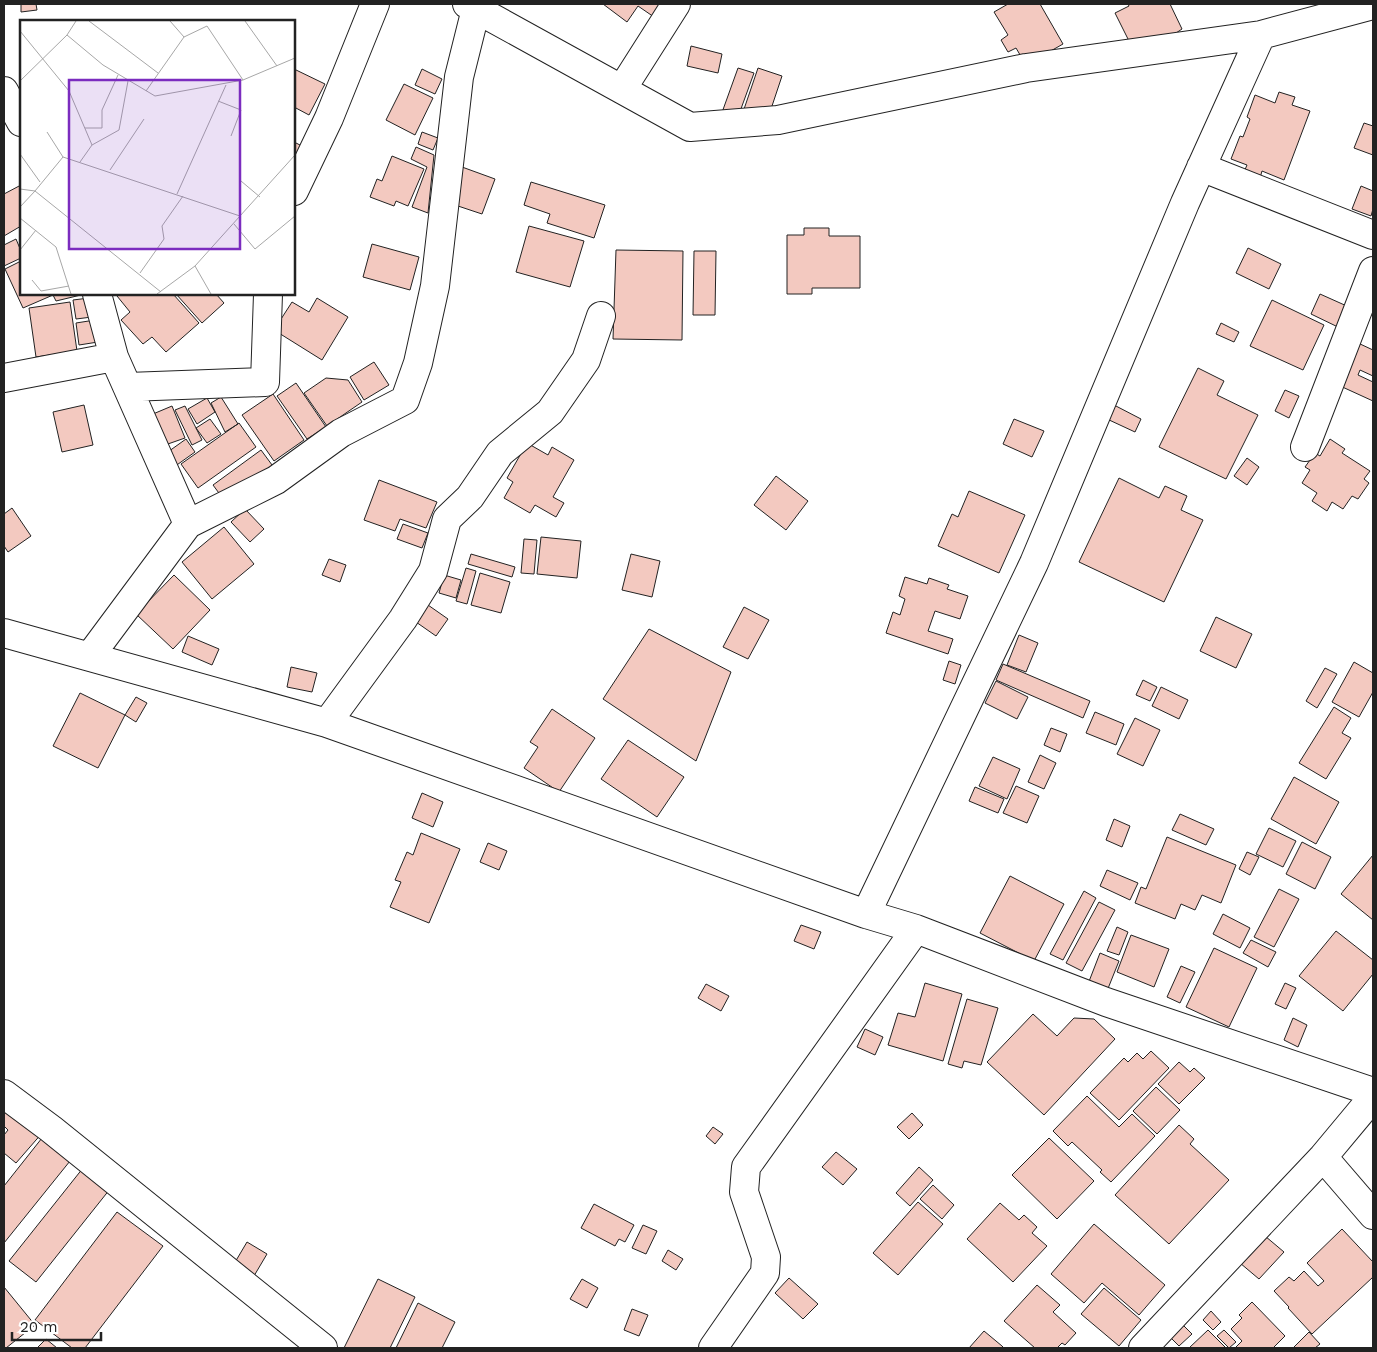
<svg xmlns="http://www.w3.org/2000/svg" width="1377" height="1352" viewBox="0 0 1377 1352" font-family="'Work Sans',sans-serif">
	<rect width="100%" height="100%" fill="#fff"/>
	<path fill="#f3c9c0" stroke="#222" d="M21 4H36L37 10 21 12Z
		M603 4H661L654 17 638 6 627 22Z
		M1008 4H1040L1063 44 1026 65 1016 48 1008 52 1001 40 1008 35 994 12Z
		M1128 4H1170L1182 29 1161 43 1132 47 1115 13 1129 6Z
		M691 46 722 54 718 73 687 66Z
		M738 68 754 73 738 117 720 118Z
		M758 68 782 76 769 115 741 118Z
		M294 69 325 84 309 115 294 107Z
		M422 69 442 79 435 94 415 85Z
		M404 84 433 98 415 135 386 120Z
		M1279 92 1295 97 1292 105 1310 111 1284 180 1262 171 1260 178 1244 172 1247 165 1231 159 1240 136 1243 137 1250 119 1247 117 1255 95 1275 103Z
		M1364 123 1373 126V155L1354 148Z
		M422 132 438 138 433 150 418 144Z
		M294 142 304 147 294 167Z
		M416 147 434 155 428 213 412 207 427 167 411 159Z
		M392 156 424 169 408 206 396 201 394 206 370 197 377 179 382 181Z
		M462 167 495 179 482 214 449 203Z
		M531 182 605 205 594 238 547 223 550 214 524 205Z
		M21 185V226L4 236V194Z
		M1361 186 1373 191V209L1371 216 1352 209Z
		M529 226 584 241 570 287 516 272Z
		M804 228H829V236H860V288H812V294H787V235H804Z
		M16 239 21 251V258L4 266V245Z
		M372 244 419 257 410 290 363 277Z
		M1248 248 1281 264 1269 289 1236 273Z
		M616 250 683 251 682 340 613 339Z
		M694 251H716L715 315H693Z
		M21 261V294H85L56 301 53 295 23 308 5 269Z
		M119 294H173L199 323 166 352 152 337 143 344 121 320 130 312 117 296Z
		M176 294H216L224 303 202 323Z
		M1320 294 1349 307 1340 328 1311 314Z
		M89 298 92 317 76 319 73 300Z
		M317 298 348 317 322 360 274 330 292 302 309 312Z
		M1272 300 1324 325 1303 370 1250 346Z
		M70 302 77 351 36 357 29 308Z
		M95 320 98 342 79 345 76 323Z
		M1221 323 1239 332 1234 342 1216 334Z
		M1358 343 1373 350V376L1360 370 1358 375 1373 382V401L1338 385Z
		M374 362 389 385 364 400 350 377Z
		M1198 368 1224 381 1217 395 1258 415 1226 479 1159 447Z
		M326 378 348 380 362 402 327 426 304 393Z
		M296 383 326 427 307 439 277 396Z
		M1285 390 1299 396 1289 418 1275 411Z
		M273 394 304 440 274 461 242 415Z
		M221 397 238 424 225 432 211 403Z
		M207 398 215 412 197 424 188 409Z
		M84 405 93 445 62 452 53 412Z
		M1114 405 1141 419 1135 432 1107 419Z
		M172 406 185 438 165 445 153 414Z
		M185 406 202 440 192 445 175 410Z
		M210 419 221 434 207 443 196 428Z
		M1014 419 1044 431 1032 457 1003 444Z
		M239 423 256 447 198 488 181 464Z
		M186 439 195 452 174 467 165 454Z
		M1330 439 1345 449 1342 453 1370 471 1364 479 1369 483 1358 499 1352 496 1343 509 1332 502 1327 511 1312 501 1317 493 1302 483 1310 470 1305 467 1315 453 1320 456Z
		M527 443 548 455 552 447 574 460 553 497 564 503 556 517 535 505 530 513 504 498 513 482 507 478Z
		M261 450 275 469 227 504 213 485Z
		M1247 458 1259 467 1247 485 1234 476Z
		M776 476 808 501 786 530 754 505Z
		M1119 478 1159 498 1165 486 1187 496 1181 510 1203 520 1164 602 1079 562Z
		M379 480 437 502 426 528 400 519 395 531 364 520Z
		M969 491 1025 515 999 573 938 546 952 514 958 517Z
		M12 508 31 536 8 552 4 546V514Z
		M245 509 264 529 250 542 231 522Z
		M403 524 428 533 422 548 397 539Z
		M224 527 254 564 212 599 182 562Z
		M541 537 581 541 577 578 537 574Z
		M524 539 537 540 534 574 521 573Z
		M471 554 515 567 512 577 468 564Z
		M631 554 660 561 652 597 622 590Z
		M329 559 346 565 340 582 322 575Z
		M466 568 476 571 467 604 456 601Z
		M480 573 510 582 501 613 471 605Z
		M174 575 210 610 173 649 136 614Z
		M444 575 461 580 456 598 439 593Z
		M905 577 927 584 929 578 949 585 947 589 968 596 960 619 935 611 928 631 953 639 948 654 886 633 893 612 900 615 905 599 899 596Z
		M428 605 448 619 436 636 416 622Z
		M744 607 769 620 748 659 723 647Z
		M1216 617 1252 634 1236 668 1200 651Z
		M649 629 731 672 696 761 603 699Z
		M1019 635 1038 643 1026 672 1007 665Z
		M188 636 219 649 212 665 182 652Z
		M949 661 961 665 955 684 943 680Z
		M1354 662 1373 673V692L1359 717 1332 702Z
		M1003 664 1090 701 1083 718 996 680Z
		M291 667 317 673 312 692 287 687Z
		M1325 668 1337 674 1317 708 1306 701Z
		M1143 680 1157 687 1150 701 1136 695Z
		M996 681 1028 697 1017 719 985 703Z
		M1161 687 1188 700 1179 719 1152 706Z
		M80 693 125 715 98 768 53 746Z
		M136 697 147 703 136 722 125 715Z
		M1334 707 1351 718 1342 733 1351 738 1326 779 1299 763Z
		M552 709 595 738 559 792 524 768 538 747 530 742Z
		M1095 712 1124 724 1116 745 1086 733Z
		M1135 718 1160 730 1143 766 1117 754Z
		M1051 728 1067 734 1060 752 1044 745Z
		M628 740 684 777 657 817 601 779Z
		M1040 755 1056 763 1044 789 1028 782Z
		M993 757 1020 769 1007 799 979 786Z
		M1294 777 1339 802 1316 844 1271 819Z
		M1016 786 1039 796 1027 823 1003 813Z
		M975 787 1004 799 998 813 969 801Z
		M422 793 443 802 433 827 412 818Z
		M1180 814 1214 829 1206 845 1172 830Z
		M1114 819 1130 826 1122 847 1106 840Z
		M1269 828 1296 841 1283 867 1256 854Z
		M421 833 460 849 429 923 390 907 401 882 395 880 407 852 413 855Z
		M1167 837 1236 865 1221 903 1202 895 1195 910 1181 904 1175 919 1135 903 1141 887 1146 889Z
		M1302 842 1331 857 1315 889 1286 874Z
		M488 843 507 851 499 870 480 862Z
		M1247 852 1259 857 1250 875 1239 869Z
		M1373 855V920L1341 894Z
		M1107 870 1138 883 1130 900 1100 886Z
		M1010 876 1064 904 1034 961 980 933Z
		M1279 889 1299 899 1274 947 1254 937Z
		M1084 891 1096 898 1063 960 1050 954Z
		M1099 902 1115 910 1082 971 1066 963Z
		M1223 914 1250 928 1240 948 1213 934Z
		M801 925 821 932 814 949 794 941Z
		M1117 927 1128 932 1119 955 1107 951Z
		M1336 931 1373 960V974L1343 1011 1299 976Z
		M1131 935 1169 949 1154 987 1117 972Z
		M1251 940 1276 952 1268 967 1243 953Z
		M1214 948 1257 968 1229 1027 1186 1007Z
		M1100 953 1119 961 1107 991 1088 984Z
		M1181 966 1195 972 1180 1003 1167 997Z
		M925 983 962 994 943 1061 888 1045 898 1013 915 1017Z
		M1285 983 1296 988 1286 1009 1275 1004Z
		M706 984 729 996 721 1011 698 998Z
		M967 999 998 1008 981 1065 964 1061 962 1068 948 1064Z
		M1033 1014 1057 1036 1074 1018 1094 1019 1115 1039 1044 1115 987 1062Z
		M1293 1018 1307 1025 1298 1047 1284 1040Z
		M865 1029 883 1037 875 1055 857 1047Z
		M1151 1051 1169 1068 1119 1120 1090 1093 1124 1058 1128 1062 1137 1053 1143 1059Z
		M1179 1062 1190 1072 1194 1068 1205 1078 1179 1104 1158 1084Z
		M1156 1087 1180 1110 1157 1134 1133 1111Z
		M1087 1096 1119 1127 1132 1114 1155 1136 1111 1182 1100 1172 1102 1170 1072 1142 1068 1146 1053 1131Z
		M4 1104 43 1132 16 1163 4 1153V1135L8 1130 4 1126Z
		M912 1113 923 1125 909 1139 897 1127Z
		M1179 1125 1194 1139 1190 1144 1229 1180 1169 1244 1115 1195Z
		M713 1127 723 1134 715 1144 706 1136Z
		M42 1138 70 1161 4 1243V1186Z
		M1049 1138 1094 1181 1057 1219 1012 1175Z
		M836 1152 857 1169 843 1185 822 1167Z
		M919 1167 933 1180 910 1206 896 1193Z
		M83 1168 110 1189 36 1282 9 1261Z
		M933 1185 954 1205 942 1219 920 1199Z
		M918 1202 943 1224 898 1275 873 1253Z
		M1000 1203 1019 1220 1024 1215 1037 1227 1032 1233 1047 1246 1013 1282 967 1239Z
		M594 1204 634 1225 625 1242 619 1239 615 1246 581 1228Z
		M117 1212 163 1246 85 1348H72L35 1320Z
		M1094 1224 1165 1285 1139 1315 1102 1283 1084 1303 1051 1274Z
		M643 1225 657 1231 646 1254 632 1248Z
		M1342 1229 1373 1262V1277L1312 1334 1288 1308 1289 1307 1274 1291 1289 1277 1294 1281 1304 1271 1318 1286 1324 1281 1307 1263Z
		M1265 1236 1284 1252 1259 1279 1240 1263Z
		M247 1242 267 1254 251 1281 231 1269Z
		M668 1250 683 1259 676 1270 662 1261Z
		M789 1278 818 1304 803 1319 775 1293Z
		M378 1279 415 1297 390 1348H344Z
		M582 1279 598 1288 587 1308 570 1299Z
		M1037 1285 1060 1305 1053 1312 1076 1333 1065 1345 1062 1343 1057 1348H1035L1004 1321Z
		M4 1287 35 1325 6 1348H4Z
		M1104 1288 1141 1320 1119 1346 1081 1314Z
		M1252 1302 1285 1336 1273 1348H1235L1242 1341 1231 1329 1242 1318 1239 1315Z
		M418 1303 455 1322 442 1348H396Z
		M632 1309 648 1315 639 1336 624 1330Z
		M1211 1311 1221 1322 1213 1330 1203 1320Z
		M1178 1320 1192 1334 1179 1346 1165 1332Z
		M1208 1330 1226 1348H1189Z
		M1224 1330 1236 1342 1229 1348 1217 1336Z
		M984 1331 1002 1346 1004 1348H969Z
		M1309 1332 1320 1344 1315 1348H1293Z
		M46 1339 57 1348H37Z"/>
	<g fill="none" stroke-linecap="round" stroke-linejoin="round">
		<g stroke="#222" stroke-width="30">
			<path id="minor" d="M467 4 690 127 778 120 1026 68 1261 35 1373 5
				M622 89 676 4
				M4 91 21 122
				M1201 167 1373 235
				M294 191 329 118 375 4
				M97 294 114 357 188 524
				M4 378 114 357
				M128 387 265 382 268 294
				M1305 447 1373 271
				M4 633 327 723 866 914 916 929 1106 1002 1373 1092
				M90 656 188 524 276 480 341 433 405 400 418 363 435 286 459 77 476 9
				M327 723 403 619 433 571 447 519 470 497 500 453 550 412 586 360 601 316
				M866 914 1034 563 1185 203 1261 35
				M4 1094 51 1129 323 1348
				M1323 1157 1373 1215
				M713 1348 765 1273 766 1257 744 1192 746 1167 916 929
				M1143 1348 1323 1157 1373 1097"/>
		</g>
		<use href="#minor" stroke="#fff" stroke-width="28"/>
	</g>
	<g transform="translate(20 20)">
		<rect width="275" height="275" fill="#fff"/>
		<path fill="none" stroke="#a7a7a7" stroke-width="1" d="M69 1 138 53M150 1 164 17 187 6 223 60M225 1 257 46M0 11 49 71 72 125M47 15 83 45 135 76 223 60 275 38M0 61 47 15 56 1M126 71 164 17M198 81 221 90 211 116M65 108H82V90L98 55M27 112 43 137M0 134 20 162M60 142 72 125 99 110 108 61M90 150 124 99M221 161 240 177M0 169 15 171 43 137 220 196 275 135M157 174 206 65M0 187 15 171 141 272M0 198 36 227 51 274M214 204 235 229 275 196M0 230 16 210M175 246 191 274M120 253 144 219 142 206 163 176M12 260 21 271 49 266M137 274 175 246 220 196"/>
		<path fill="#7b2cbf" fill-opacity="0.15" stroke="#7b2cbf" stroke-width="2.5" d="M49 60H220V229H49Z"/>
		<rect width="275" height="275" fill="none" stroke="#222" stroke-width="2.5"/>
	</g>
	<rect width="1377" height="1352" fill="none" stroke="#222222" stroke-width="10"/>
	<path d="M12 1332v8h89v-8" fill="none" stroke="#222222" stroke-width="2.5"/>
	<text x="20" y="1332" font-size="15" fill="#222222" stroke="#ffffff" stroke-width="4" paint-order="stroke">20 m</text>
</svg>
